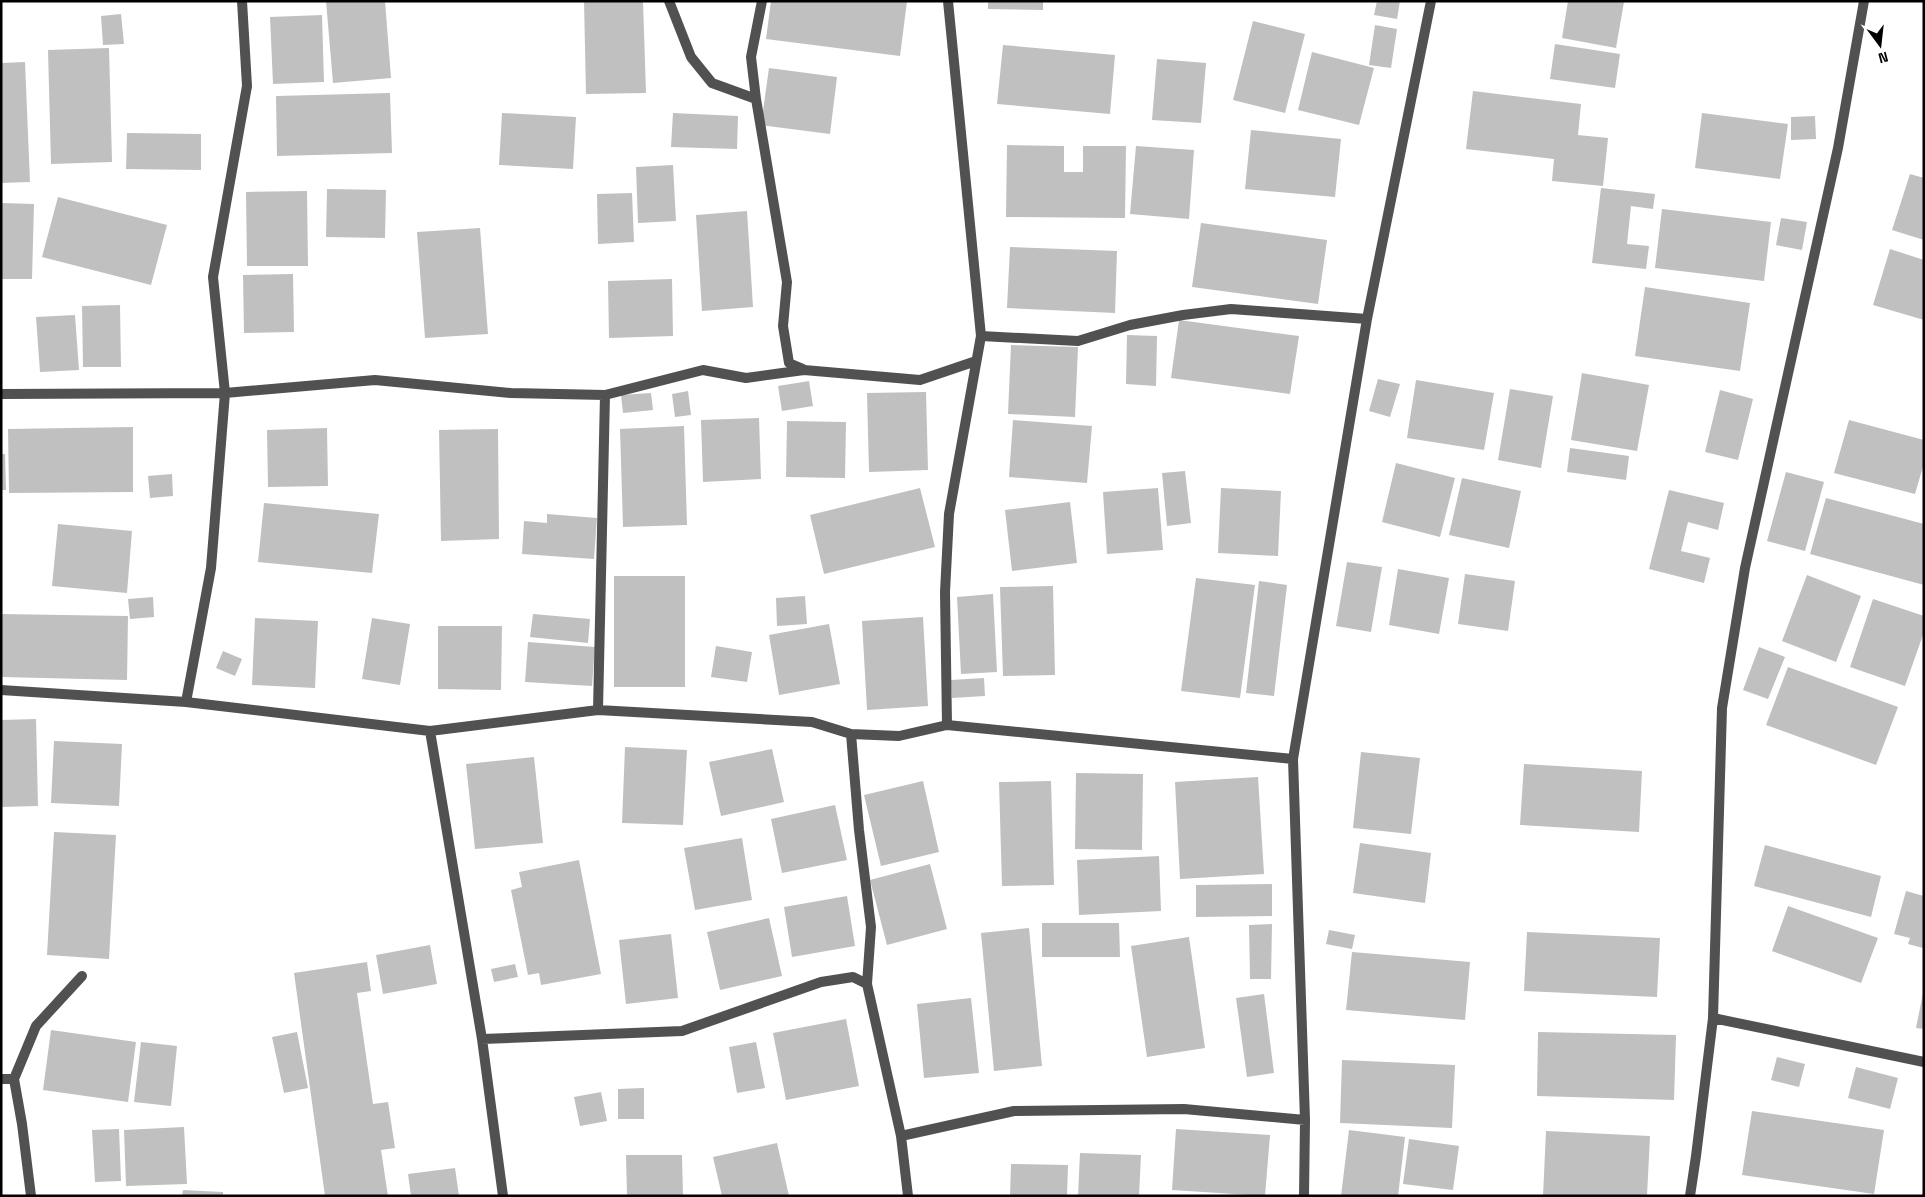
<svg xmlns="http://www.w3.org/2000/svg" width="1925" height="1197" viewBox="0 0 1925 1197" font-family="'Space Grotesk',sans-serif">
	<rect width="100%" height="100%" fill="#fff"/>
	<path fill="#c0c0c0" d="M326 1H385L391 78 333 83Z
		M584 1H643L646 93 586 94Z
		M771 1H907L900 56 766 39Z
		M988 1H1043V10L988 9Z
		M1377 1H1400L1397 19 1374 15Z
		M1568 1 1624 2 1616 48 1562 38Z
		M121 14 124 44 103 45 101 16Z
		M322 15 324 82 273 84 270 17Z
		M1253 21 1305 34 1285 113 1233 100Z
		M1375 25 1397 29 1391 68 1369 65Z
		M1555 44 1620 54 1615 88 1550 79Z
		M1003 45 1115 55 1110 114 997 104Z
		M109 48 112 162 51 164 48 50Z
		M1312 52 1374 68 1359 125 1298 110Z
		M1157 59 1206 63 1201 123 1152 120Z
		M25 62 30 182 1 183V63Z
		M769 68 837 77 830 134 761 125Z
		M1473 91 1581 104 1578 135 1608 138 1603 186 1552 181 1554 159 1466 149Z
		M390 93 392 153 277 156 276 96Z
		M502 113 576 117 573 169 499 165Z
		M673 113 738 116 737 149 671 147Z
		M1702 113 1788 124 1780 179 1695 168Z
		M1815 116 1816 139 1791 140V117Z
		M1251 130 1341 139 1335 197 1245 189Z
		M127 133 201 134V170L126 169Z
		M1007 145 1064 146V172H1083V146H1126L1125 218 1006 217Z
		M1136 146 1194 150 1189 219 1130 214Z
		M673 165 676 221 638 223 636 167Z
		M1910 174 1924 178V240L1892 230Z
		M1601 188 1655 194 1653 209 1631 206 1627 244 1649 246 1646 269 1592 263Z
		M327 189 386 190 385 238 326 237Z
		M307 191 308 266H247L246 192Z
		M632 193 634 242 598 244 597 194Z
		M58 197 167 225 151 285 42 257Z
		M1 203 34 204 32 279H1Z
		M1662 209 1771 222 1764 281 1655 268Z
		M747 211 753 307 702 311 696 215Z
		M1781 218 1807 222 1802 250 1776 245Z
		M1201 223 1327 240 1318 304 1192 287Z
		M480 228 488 334 425 338 417 232Z
		M1010 247 1117 251 1115 313 1007 308Z
		M1890 249 1924 260V320L1873 305Z
		M293 274 294 332 244 333 243 275Z
		M672 279 673 336 609 338 608 281Z
		M1645 287 1750 303 1740 371 1635 356Z
		M120 305 121 367H83L82 306Z
		M75 315 79 370 40 372 36 317Z
		M1179 320 1299 336 1290 394 1171 378Z
		M1127 335 1157 336 1156 386 1126 384Z
		M1011 345 1078 347 1075 417 1008 414Z
		M1582 373 1649 385 1637 451 1571 440Z
		M1378 379 1400 384 1390 417 1369 411Z
		M1416 380 1494 393 1484 450 1407 438Z
		M809 381 813 406 782 411 778 386Z
		M1510 389 1553 396 1541 468 1498 460Z
		M1720 390 1753 399 1738 460 1705 452Z
		M688 391 691 415 675 417 672 394Z
		M926 392 928 470 869 472 867 393Z
		M651 393 653 410 623 413 621 395Z
		M759 418 761 479 703 482 701 420Z
		M1013 420 1092 426 1087 483 1009 477Z
		M1849 420 1924 440V463L1915 494 1834 473Z
		M787 421 846 422 845 478 786 477Z
		M684 426 687 525 623 527 620 429Z
		M133 427V492L9 493 8 429Z
		M327 428 328 486 268 487 267 430Z
		M498 429 499 539 441 541 439 430Z
		M1570 448 1629 456 1626 480 1567 472Z
		M1 454H5L6 490H1Z
		M1396 463 1455 478 1440 537 1382 522Z
		M1185 471 1191 523 1167 526 1162 473Z
		M1786 472 1824 482 1805 551 1767 541Z
		M172 474 173 496 150 498 148 476Z
		M1462 478 1521 491 1509 548 1449 535Z
		M920 488 935 547 824 574 810 515Z
		M1158 488 1163 550 1107 554 1103 492Z
		M1221 488 1281 491 1278 556 1218 553Z
		M1669 490 1724 503 1718 530 1688 522 1681 551 1710 558 1704 583 1649 569Z
		M1826 498 1924 524V585L1810 554Z
		M1070 502 1077 563 1012 571 1005 510Z
		M264 503 379 514 372 573 258 562Z
		M547 514 597 518 594 559 522 554 524 521 547 523Z
		M58 524 132 531 127 593 52 586Z
		M1347 562 1382 567 1371 632 1336 626Z
		M1398 569 1449 578 1439 634 1389 625Z
		M1465 574 1515 581 1508 631 1458 624Z
		M1807 575 1861 596 1836 662 1782 641Z
		M614 576H685V687H614Z
		M1196 578 1255 585 1240 698 1181 691Z
		M1259 581 1287 585 1274 696 1246 693Z
		M1053 586 1055 675 1003 676 1000 587Z
		M993 594 997 672 961 674 957 597Z
		M805 596 807 624 777 626 776 598Z
		M153 597 154 617 130 619 128 599Z
		M1873 599 1924 616V632L1905 686 1850 667Z
		M1 614 128 616 127 680 1 677Z
		M533 614 590 619 588 643 530 637Z
		M923 617 928 706 867 710 862 621Z
		M255 618 318 621 315 688 252 685Z
		M372 618 410 624 400 685 362 679Z
		M829 624 840 684 779 695 769 635Z
		M438 626H502L501 690 438 689Z
		M528 642 595 647 592 686 525 682Z
		M716 646 752 652 747 682 711 677Z
		M1759 647 1785 657 1768 699 1743 690Z
		M223 651 242 659 235 676 216 668Z
		M1788 667 1898 707 1876 765 1766 725Z
		M984 678 985 696 952 698 951 680Z
		M36 719 38 806 1 807V720Z
		M54 741 122 744 119 806 51 803Z
		M625 747 687 750 683 825 622 823Z
		M772 749 784 802 721 816 709 762Z
		M1361 752 1420 758 1411 834 1353 828Z
		M534 757 543 843 475 849 466 764Z
		M1524 764 1642 771 1639 832 1520 825Z
		M1076 773 1143 774 1142 850 1075 849Z
		M1258 777 1264 874 1180 879 1175 782Z
		M923 781 939 852 881 866 864 795Z
		M1051 781 1054 885 1002 886 999 782Z
		M835 805 847 860 782 873 771 819Z
		M54 832 116 835 109 959 47 955Z
		M742 838 752 900 695 910 684 848Z
		M1360 843 1431 853 1425 903 1353 893Z
		M1765 845 1881 876 1871 917 1754 886Z
		M1159 856 1161 911 1079 915 1077 860Z
		M579 860 601 974 541 985 539 973 528 975 511 890 522 887 519 872Z
		M930 864 947 929 887 945 870 880Z
		M1272 884V916L1196 917V885Z
		M1906 891 1924 896 1923 948 1908 944 1910 938 1894 934Z
		M847 896 855 946 792 957 784 907Z
		M1788 906 1878 938 1861 983 1772 951Z
		M769 918 782 976 720 990 707 932Z
		M1042 923H1119L1120 957H1042Z
		M1272 924 1271 979H1250L1249 925Z
		M1029 928 1042 1066 994 1071 981 933Z
		M1329 930 1355 935 1352 949 1326 944Z
		M1527 932 1660 938 1657 997 1524 991Z
		M671 934 678 998 626 1004 619 940Z
		M1189 937 1205 1048 1147 1057 1131 946Z
		M430 945 437 984 383 994 376 955Z
		M1352 952 1470 962 1465 1020 1346 1010Z
		M367 962 371 991 357 993 373 1104 388 1102 395 1148 381 1150 388 1196H325L294 973Z
		M515 964 518 977 494 982 491 969Z
		M1923 993H1924V1029L1916 1028Z
		M1264 994 1274 1073 1247 1077 1236 998Z
		M971 998 979 1073 924 1078 917 1004Z
		M846 1019 859 1086 786 1100 773 1033Z
		M51 1030 136 1042 128 1102 43 1090Z
		M297 1032 308 1088 284 1093 272 1037Z
		M1538 1032 1676 1035 1674 1100 1537 1096Z
		M141 1042 177 1046 171 1106 134 1102Z
		M756 1042 765 1088 737 1093 729 1047Z
		M1777 1057 1805 1064 1799 1087 1771 1080Z
		M1342 1060 1455 1065 1452 1128 1340 1123Z
		M1856 1067 1898 1078 1890 1109 1848 1098Z
		M644 1088V1119H618V1089Z
		M601 1092 607 1121 580 1126 574 1097Z
		M1752 1111 1884 1130 1874 1194 1742 1175Z
		M184 1127 187 1184 126 1186 124 1130Z
		M119 1129 121 1181 95 1182 92 1130Z
		M1176 1129 1270 1135 1265 1196 1172 1190Z
		M1349 1130 1405 1137 1398 1196H1341Z
		M1546 1131 1650 1136 1647 1196H1543Z
		M1409 1139 1459 1146 1453 1190 1403 1184Z
		M777 1143 789 1196H722L713 1157Z
		M1080 1153 1141 1155 1139 1196H1078Z
		M626 1155H682L683 1196H627Z
		M1011 1164 1068 1165 1067 1196H1010Z
		M455 1168 459 1196H411L408 1174Z
		M183 1190 223 1192V1196H182Z"/>
	<g fill="none" stroke-linecap="round" stroke-linejoin="round">
		<path stroke="#515151" stroke-width="10" d="M669 1 691 57 712 83 756 99
			M762 1 751 57 756 99 787 282 783 326 789 363 803 369
			M981 336 1078 341 1130 325 1183 315 1231 309 1367 319
			M1 394 225 393 375 380 511 393 605 395 703 370 746 378 804 370 920 380 976 361
			M1 690 186 702 430 731 598 710 812 722 851 734 899 736 947 725 1293 759
			M186 702 211 568 225 393 213 277 247 86 242 1
			M598 710 605 395
			M947 725 945 592 949 514 981 336 948 1
			M430 731 482 1039 503 1196
			M851 734 859 830 871 927 867 984 901 1136 908 1196
			M1713 1018 1924 1062
			M482 1039 682 1031 821 982 853 977 867 984
			M1 1079H14
			M901 1136 1014 1111 1184 1109 1305 1120
			M31 1196 22 1124 14 1079 36 1026 82 976
			M1304 1196 1305 1120 1293 759 1367 319 1431 1
			M1690 1196 1696 1156 1713 1018 1722 708 1745 568 1838 148 1864 1"/>
	</g>
	<rect width="1925" height="1197" fill="none" stroke="#000000" stroke-width="5"/>
	<g transform="translate(1880 45) rotate(165)" stroke="#ffffff" stroke-width="4" paint-order="stroke">
	<path d="M0-4L9 19L0 12L-9 19Z" fill="#000000"/>
	<text y="-8" font-size="14" font-weight="bold" text-anchor="middle" fill="#000000">N</text>
	</g>
</svg>
